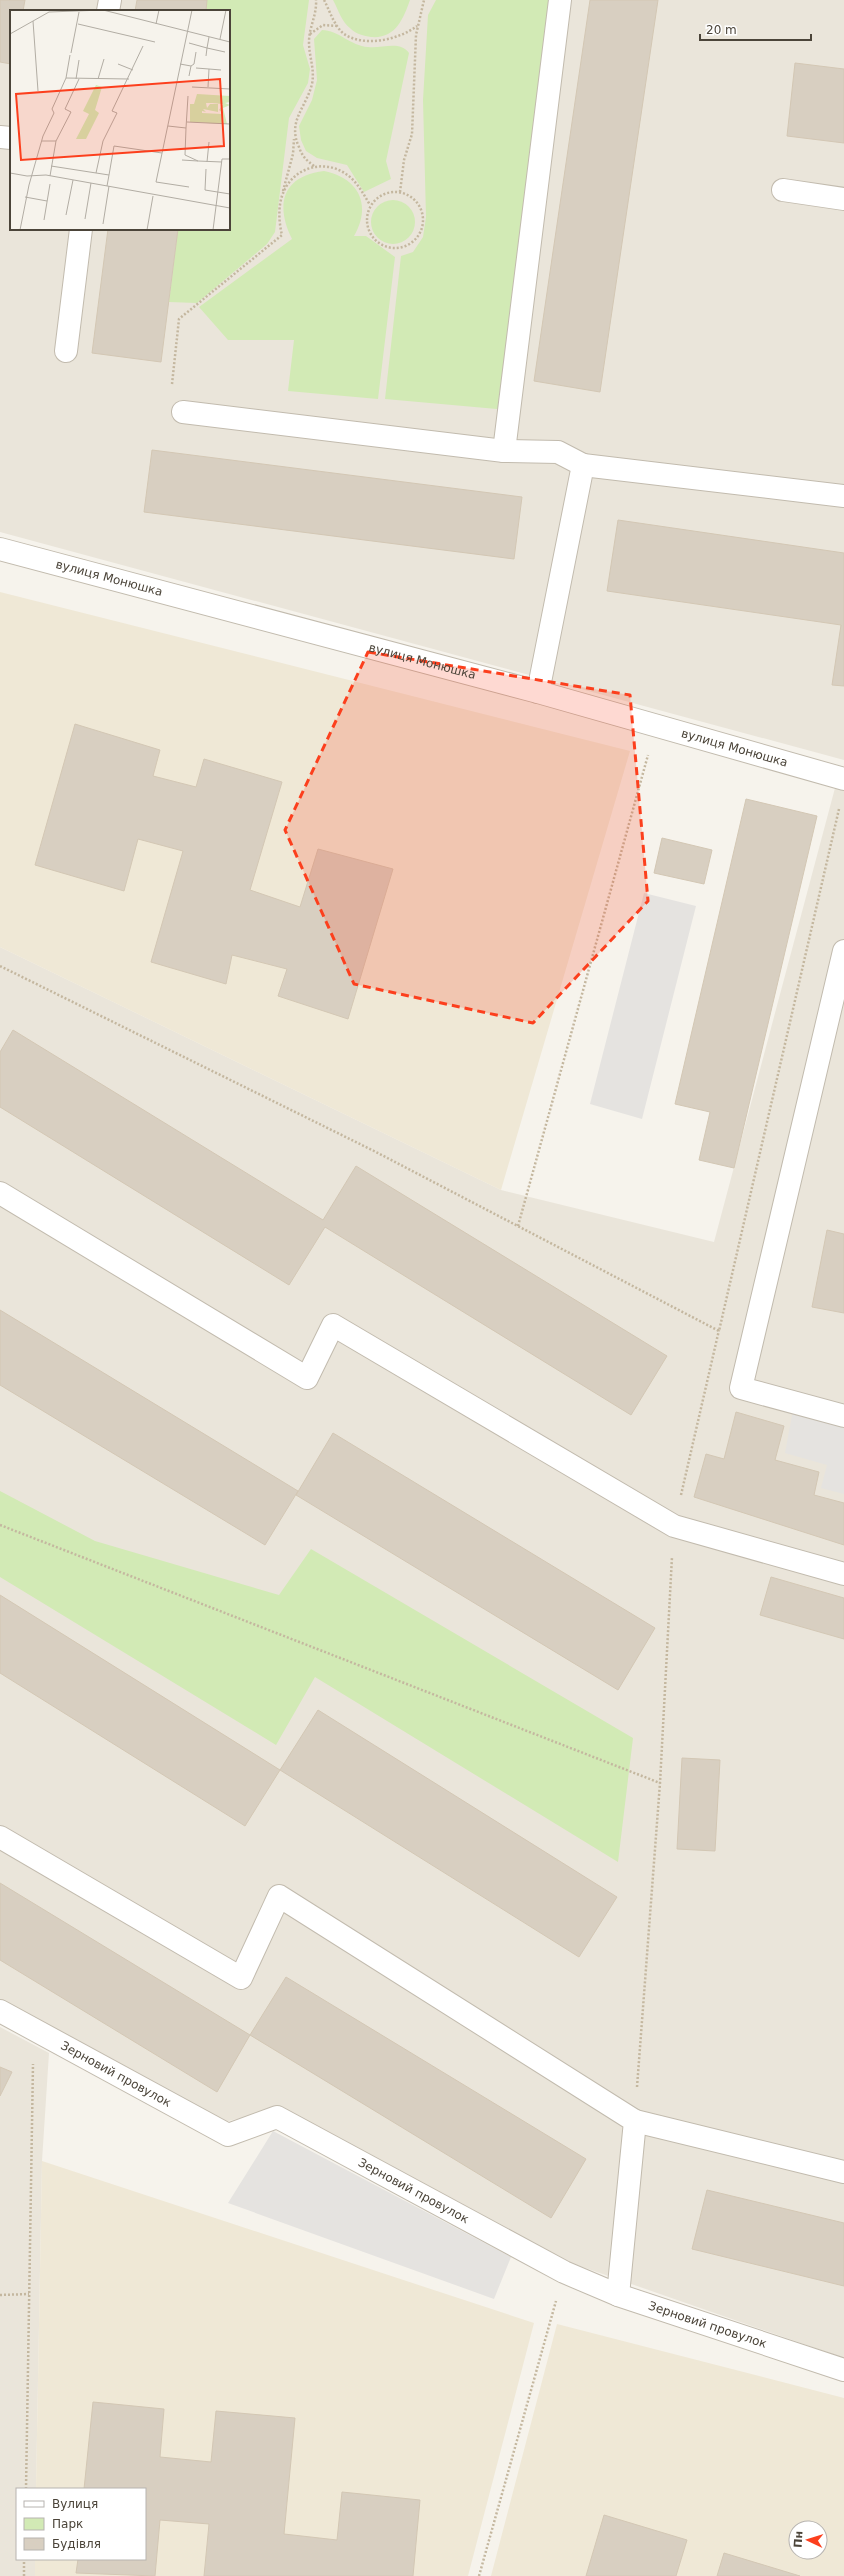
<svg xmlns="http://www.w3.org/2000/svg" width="844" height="2576" viewBox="0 0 844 2576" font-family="'DejaVu Sans',sans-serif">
	<rect width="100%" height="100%" fill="#f6f3ec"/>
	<path fill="#eae5da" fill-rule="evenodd" d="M0 0H844V760L0 532ZM11 11H229V229H11Z
		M835 788 844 790V2358L571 2263 280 2109 224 2122 0 2003V947L501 1190 714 1242Z
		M0 2027 49 2053 42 2161 36 2489H17V2559H35V2576H0Z"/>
	<path fill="#efe8d6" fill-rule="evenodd" d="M0 592 630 751 501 1190 0 947Z
		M42 2161 534 2323 468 2576H35V2559H145V2489H36Z
		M557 2324 844 2398V2576H491ZM796 2528H820V2552H796Z"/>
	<path fill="#d2eab5" d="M207 0H309L303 45 310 69 308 83 289 118 275 232 267 244 197 303 169 302 178 229H229V11H206Z
		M333 0H410C403 20 395 39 371 37 364 36 356 34 351 29 341 21 339 11 333 0Z
		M436 0H560L508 410 385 399 401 256 413 252 423 237 426 217 423 100 428 15Z
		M322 30C338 30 351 46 368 47 381 49 400 40 409 53L386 161 391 179 364 192 347 165 317 158 306 151 301 140 299 126 312 100 317 80 314 39Z
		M324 171C359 178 372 205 354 236H366L395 257 378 399 288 391 294 340H228L199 307 292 239C275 205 282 176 324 171Z
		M371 222a22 22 0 1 1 44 0a22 22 0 1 1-44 0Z
		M0 1491 95 1541 279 1595 311 1549 633 1738 618 1862 315 1677 276 1745 0 1577Z"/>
	<path fill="#e5e3e0" d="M644 893 696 906 642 1119 590 1104Z
		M793 1410 844 1425V1494L821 1488 827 1465 785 1453Z
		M273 2131 511 2257 494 2299 228 2203Z"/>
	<path fill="#d8cfc1" stroke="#d3c7b4" d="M0 0H25L23 11H11V64L0 62Z
		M137 0H207L206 11H135Z
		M590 0H658L600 392 534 381Z
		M795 63 844 69V143L787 136Z
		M108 229H178L161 362 92 353Z
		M152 450 522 497 514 559 144 512Z
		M618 520 844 553V686L832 685 841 625 607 591Z
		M75 724 160 750 153 776 196 787 204 759 282 782 250 890 300 907 318 849 393 869 348 1019 278 996 287 969 232 955 226 984 151 962 183 851 138 839 124 891 35 865Z
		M746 799 817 816 734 1168 699 1160 710 1112 675 1104Z
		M662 838 712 850 704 884 654 873Z
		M13 1030 323 1220 356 1166 667 1356 631 1415 325 1227 289 1285 0 1107V1052Z
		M827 1230 844 1234V1313L812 1307Z
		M0 1310 298 1491 265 1545 0 1385Z
		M736 1412 784 1426 775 1460 819 1472 814 1495 844 1503V1545L694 1497 706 1454 724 1459Z
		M333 1433 655 1628 618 1690 296 1495Z
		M771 1577 844 1598V1639L760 1615Z
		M0 1595 280 1770 245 1826 0 1673Z
		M318 1710 617 1897 579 1957 280 1770Z
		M682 1758 720 1760 715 1851 677 1849Z
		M0 1883 250 2035 217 2092 0 1960Z
		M286 1977 586 2159 551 2218 250 2035Z
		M0 2067 12 2072 0 2096Z
		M707 2190 844 2223V2286L692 2249Z
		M93 2402 164 2409 160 2457 211 2462 216 2411 295 2418 284 2534 337 2540 342 2492 420 2500 413 2576H204L209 2524 160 2520 155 2576 76 2573 78 2559H145V2489H84Z
		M604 2515 687 2540 676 2576H586Z
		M724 2553 800 2576H717Z"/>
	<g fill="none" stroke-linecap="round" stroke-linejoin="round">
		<g stroke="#c2bbae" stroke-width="24">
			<g id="minor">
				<path d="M108 11 110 0"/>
				<path d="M0 137 11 138"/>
				<path d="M783 190 844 199"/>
				<path d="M66 351 81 229"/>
				<path d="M183 412 504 451 558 452 583 465 538 692"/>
				<path d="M504 451 560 0"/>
				<path d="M583 465 844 496"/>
				<path id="s1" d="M0 549 538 692 844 779"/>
				<path d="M844 951 741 1388 844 1416"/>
				<path d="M0 1193 307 1378 333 1325 674 1526 844 1574"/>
				<path d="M0 1837 241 1978 279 1896 635 2121 618 2295"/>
				<path id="s2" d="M0 2011 228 2135 277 2117 564 2272 618 2295 844 2370"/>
				<path d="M635 2121 844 2172"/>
			</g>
		</g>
		<path stroke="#c4b79f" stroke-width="2.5" stroke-dasharray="2 2" stroke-linecap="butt" d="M324 0C330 11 334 26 344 34 365 48 400 39 417 26
			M310 34 323 25 338 26
			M314 166C306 160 302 156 299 147 287 121 306 108 312 84 315 69 309 57 309 42 309 27 317 15 316 0
			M283 191 293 154 294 139
			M367 220a28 28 0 1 1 56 0a28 28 0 1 1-56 0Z
			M400 192 404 160 412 134 416 35 424 0
			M172 384 179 319 282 235C279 223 278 208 282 196 291 168 323 158 346 174 357 181 364 195 370 205
			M0 966 374 1151 719 1331 839 809
			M518 1226 648 755
			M681 1495 719 1330
			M0 1525 660 1783
			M637 2087 660 1783 672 1557
			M0 2295 29 2294
			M26 2489 33 2064
			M24 2576V2559
			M479 2576 556 2301"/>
		<use href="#minor" stroke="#fff" stroke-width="22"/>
	</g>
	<path fill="#fc3f1d" fill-opacity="0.2" stroke="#fc3f1d" stroke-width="3" stroke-dasharray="8 5" stroke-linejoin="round" d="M368 652 630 695 648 901 533 1023 354 984 285 830Z"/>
	<g text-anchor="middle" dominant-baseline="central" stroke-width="3" stroke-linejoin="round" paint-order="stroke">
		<g font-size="12" fill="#4b4439" stroke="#fff">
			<text stroke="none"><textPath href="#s1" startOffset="113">вулиця Монюшка</textPath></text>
			<text stroke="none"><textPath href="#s1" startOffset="437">вулиця Монюшка</textPath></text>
			<text stroke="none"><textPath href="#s1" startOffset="761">вулиця Монюшка</textPath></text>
			<text stroke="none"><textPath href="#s2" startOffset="132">Зерновий провулок</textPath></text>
			<text stroke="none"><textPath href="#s2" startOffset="467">Зерновий провулок</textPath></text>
			<text stroke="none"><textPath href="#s2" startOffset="791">Зерновий провулок</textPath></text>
		</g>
	</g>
	<g transform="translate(10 10)">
		<rect width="220" height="220" fill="#f6f3ec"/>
		<path d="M86 75 92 77 85 100 89 103 76 129H66L79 104 73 101ZM187 84 220 86V92L215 93 220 95 213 98 217 114H214L213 103 209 100 213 94 202 93H196L197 98 200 94H208V102L193 99 196 102 192 101V103L212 104 213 114 180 112V94H184Z" fill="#d2eab5"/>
		<path fill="none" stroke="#b2ada4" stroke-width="1" d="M23 11 28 81M68 14 145 32M146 14 149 0M0 24 39 2 93 0 220 32M210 29 216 0M179 33 197 38 199 27M61 43 69 2M196 46 197 38 215 42M108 54 123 60M170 54 181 56 179 66M181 56 184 54 186 42M186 58 199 59 198 77M199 59 211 60M56 68 119 69M66 69 69 50M88 69 94 49M182 77 220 79M177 112 220 114M158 116 176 118 178 86M176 118 175 145 188 151 212 152M32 131H46L61 102 55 99 69 69M172 150 188 151M197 152 199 132M41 156 99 165 97 176M196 159 195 180 220 184M0 163 17 166 36 165 220 198M86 163 93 131 107 103 102 101 133 36M99 165 104 136 152 143M40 166 46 131M179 177 146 172 182 0M15 187 37 191M56 205 63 170M75 209 81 173M34 210 40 174M93 214 99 176M10 220 19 175 33 126 44 103 42 99 56 68 60 45M137 220 143 186M203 220 212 149H220"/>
		<path fill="#fc3f1d" fill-opacity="0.15" stroke="#fc3f1d" stroke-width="2" d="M210 69 214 136 11 150 6 84Z"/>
		<rect width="220" height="220" fill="none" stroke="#4b4439" stroke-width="2"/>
	</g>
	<rect x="16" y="2488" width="130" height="72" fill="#ffffff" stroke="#b7b4b0"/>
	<rect x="24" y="2501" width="20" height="6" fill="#ffffff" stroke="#b7b4b0"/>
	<text x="52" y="2508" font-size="12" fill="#4b4439">Вулиця</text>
	<rect x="24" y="2518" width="20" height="12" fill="#d2eab5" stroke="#b7b4b0"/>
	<text x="52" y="2528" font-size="12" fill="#4b4439">Парк</text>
	<rect x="24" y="2538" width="20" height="12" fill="#d8cfc1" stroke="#b7b4b0"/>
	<text x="52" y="2548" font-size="12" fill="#4b4439">Будівля</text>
	<g transform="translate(808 2540) rotate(274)"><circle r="19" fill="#ffffff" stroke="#b7b4b0"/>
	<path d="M0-3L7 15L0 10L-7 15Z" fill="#fc3f1d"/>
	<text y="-6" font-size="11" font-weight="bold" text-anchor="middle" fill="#4b4439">Пн</text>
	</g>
	<path d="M700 34v6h111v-6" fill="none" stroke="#4b4439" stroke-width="2"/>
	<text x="706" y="34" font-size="12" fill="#4b4439" stroke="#ffffff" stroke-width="3" paint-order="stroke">20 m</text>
</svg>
